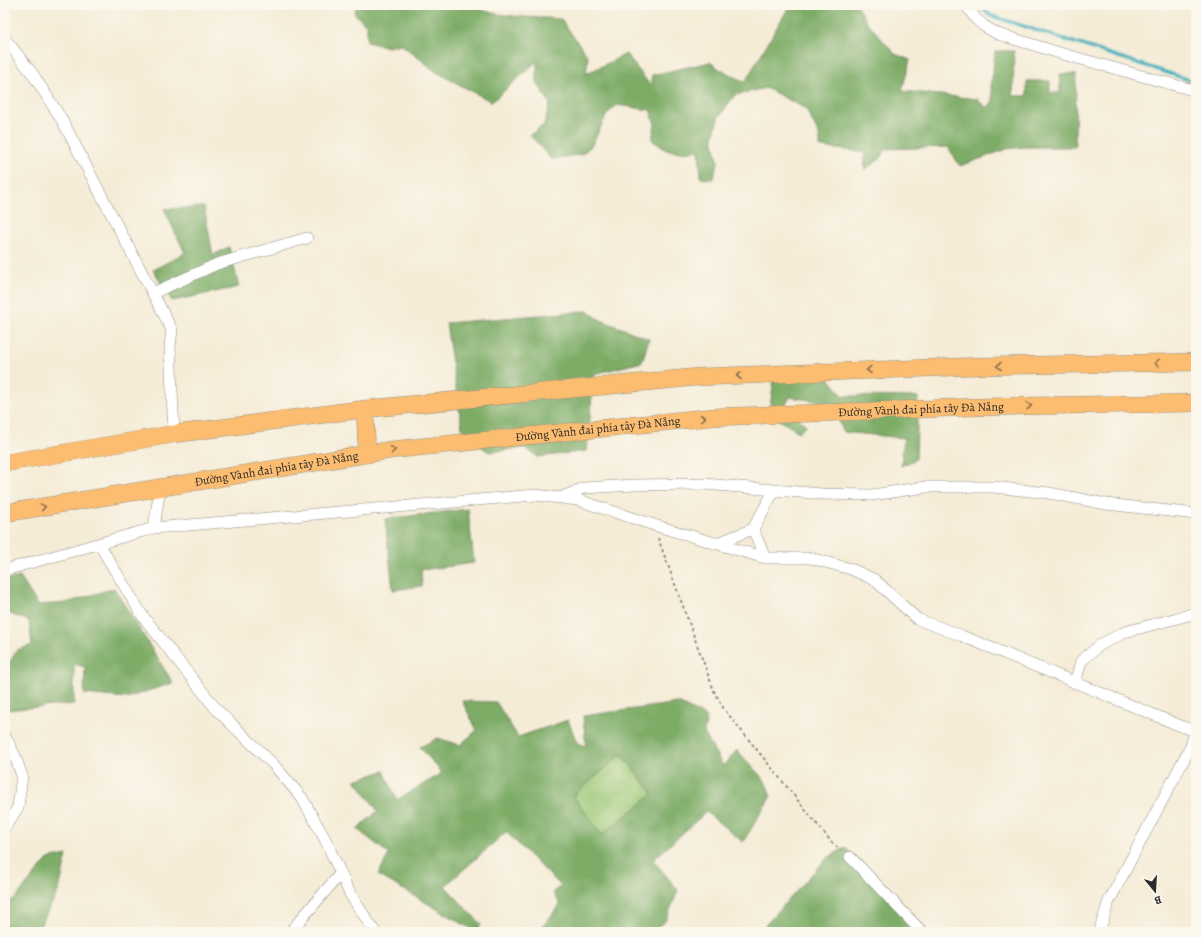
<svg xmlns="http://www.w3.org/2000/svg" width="1201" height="937" viewBox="0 0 1201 937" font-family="Alegreya,serif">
	<rect width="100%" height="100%" fill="#fbf7ec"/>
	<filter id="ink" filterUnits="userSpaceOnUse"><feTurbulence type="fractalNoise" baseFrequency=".025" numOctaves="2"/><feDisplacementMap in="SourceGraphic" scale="8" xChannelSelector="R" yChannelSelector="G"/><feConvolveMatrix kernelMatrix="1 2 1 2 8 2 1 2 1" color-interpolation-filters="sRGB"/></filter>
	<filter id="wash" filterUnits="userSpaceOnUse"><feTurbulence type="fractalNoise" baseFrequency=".012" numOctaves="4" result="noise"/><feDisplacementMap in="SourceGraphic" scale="16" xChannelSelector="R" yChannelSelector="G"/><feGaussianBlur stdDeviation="0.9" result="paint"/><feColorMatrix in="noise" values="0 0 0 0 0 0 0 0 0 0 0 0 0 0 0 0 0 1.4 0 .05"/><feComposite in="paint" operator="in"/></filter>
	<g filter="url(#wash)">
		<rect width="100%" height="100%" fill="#f5ecd7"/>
		<path fill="#9cc875" stroke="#647a50" d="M622 754 653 794 602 835 573 796Z"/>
		<path fill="#7dac66" stroke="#546c48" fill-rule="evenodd" d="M358 5H472C490 18 538 17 561 19L588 57 586 74 626 54 650 85 652 75 710 62 721 70 745 82 790 5H857L867 22 895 54 910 60 902 91 977 99 987 108 993 101 991 88 995 51H1014L1013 96H1027V81H1050V93H1060V74H1076L1075 147H1024L1007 149 960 166 948 147 885 149 880 159 865 169 864 152 820 147V137L806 109 766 88 735 95 718 118 713 138 718 162 713 179 701 178 699 150 682 152 666 150 652 140 655 124 650 110 617 105 607 114 592 145 582 154 551 159 530 135 544 125 550 103 537 83V61L492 102 436 72 401 44 388 47 367 42V26L354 13Z
			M204 207 213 255 229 247 239 287 172 301 153 270 185 253 164 209Z
			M587 311 601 320 649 339 642 362 594 374 587 451 538 457 525 448 489 452 463 434 446 323Z
			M822 369 843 396 918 397 916 459 901 466 904 438 843 432 834 404 790 397 785 406 807 426 799 432 769 414 775 372Z
			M468 509 474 563 421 570 422 586 393 590 385 519Z
			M20 577 38 605 66 603 114 588 173 683 126 698 84 694 85 667 74 664V704L5 710V670L17 650 32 645 29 621 5 612V580Z
			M462 701 496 702 518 737 568 720 577 743 586 746 583 716 678 703 707 717 704 733 723 766 737 750 765 781 771 796 743 842 706 812 653 860 678 890 666 920 651 932H538L560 905 553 892 561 886 506 832 445 886 481 924 477 932 378 875 389 854 357 829 378 811 355 780 384 771 397 800 442 773 420 747 438 738 460 745 477 730ZM622 754 653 794 602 835 573 796Z
			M845 847 929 932H759L826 859Z
			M67 855 59 890 38 930 41 932H5V896L13 901 48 859Z"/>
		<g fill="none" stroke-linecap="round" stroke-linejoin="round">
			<path stroke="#3fafbb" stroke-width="3.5" d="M981 5 989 15 1196 82"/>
		</g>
	</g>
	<g filter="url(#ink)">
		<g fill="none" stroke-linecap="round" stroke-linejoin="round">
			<g stroke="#908c81" stroke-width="12">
				<path id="street" d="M966 5 976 19 984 26 998 34 1063 54 1196 91
					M5 39 32 73 62 120 172 330 170 346 174 434
					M153 293 217 264 307 238
					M560 498 584 488 634 485 704 484 822 494 872 495 926 487H993L1049 493 1106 504 1196 514
					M154 528 160 487
					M753 529 765 558
					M99 544 142 615 217 710 273 764 302 798 325 839 350 894 375 932
					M715 544 753 529 774 491
					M5 570 154 528 535 495 578 500 654 525 765 558H810L851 569 875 580 917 619 962 636 1186 728 1195 730
					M1075 683 1081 661 1100 645 1125 632 1196 613
					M5 736 15 756 22 776 18 807 5 827
					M850 857 922 932
					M290 932 341 873
					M1099 932 1109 901 1191 746 1196 729"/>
			</g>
			<g stroke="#908c81" stroke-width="18">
				<g id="primary">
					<path d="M365 409 367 454"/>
					<path d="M5 463 174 434 365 409 698 377 981 366 1196 362"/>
					<path id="s1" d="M5 513 391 450 713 417 976 407 1196 403"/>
				</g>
			</g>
			<path stroke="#908c81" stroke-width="2" stroke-dasharray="3 3" stroke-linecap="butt" d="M658 538 714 691 724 709 833 844 841 850"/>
			<use href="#street" stroke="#fff" stroke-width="11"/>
			<use href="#primary" stroke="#fcbd6f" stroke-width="17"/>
		</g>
		<defs><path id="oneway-chevron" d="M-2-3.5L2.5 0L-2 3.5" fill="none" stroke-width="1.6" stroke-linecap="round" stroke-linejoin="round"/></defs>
		<g stroke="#896d4a">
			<use href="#oneway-chevron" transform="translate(1157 363) rotate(179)"/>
			<use href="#oneway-chevron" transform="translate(999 366) rotate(179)"/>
			<use href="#oneway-chevron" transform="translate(869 370) rotate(178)"/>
			<use href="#oneway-chevron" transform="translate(739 376) rotate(178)"/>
			<use href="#oneway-chevron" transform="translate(1029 406) rotate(-1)"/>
			<use href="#oneway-chevron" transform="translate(703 418) rotate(-6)"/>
			<use href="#oneway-chevron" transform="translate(393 450) rotate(-7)"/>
			<use href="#oneway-chevron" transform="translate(43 507) rotate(-9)"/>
		</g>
	</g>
	<g text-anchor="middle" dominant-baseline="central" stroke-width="3" stroke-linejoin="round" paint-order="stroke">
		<g font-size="12" fill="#2b2b2b" stroke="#fbf7ec">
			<text stroke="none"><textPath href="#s1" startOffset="923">Đường Vành đai phía tây Đà Nẵng</textPath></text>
			<text stroke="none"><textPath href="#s1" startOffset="599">Đường Vành đai phía tây Đà Nẵng</textPath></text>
			<text stroke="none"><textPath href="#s1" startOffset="275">Đường Vành đai phía tây Đà Nẵng</textPath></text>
		</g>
	</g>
	<rect width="1201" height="937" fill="none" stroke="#fbf7ec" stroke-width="20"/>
	<g transform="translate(1155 891) rotate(162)" stroke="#fbf7ec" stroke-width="3" paint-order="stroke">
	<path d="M0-3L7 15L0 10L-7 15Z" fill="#2b2b2b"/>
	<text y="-6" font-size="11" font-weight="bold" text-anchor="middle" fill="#2b2b2b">B</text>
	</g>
</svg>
